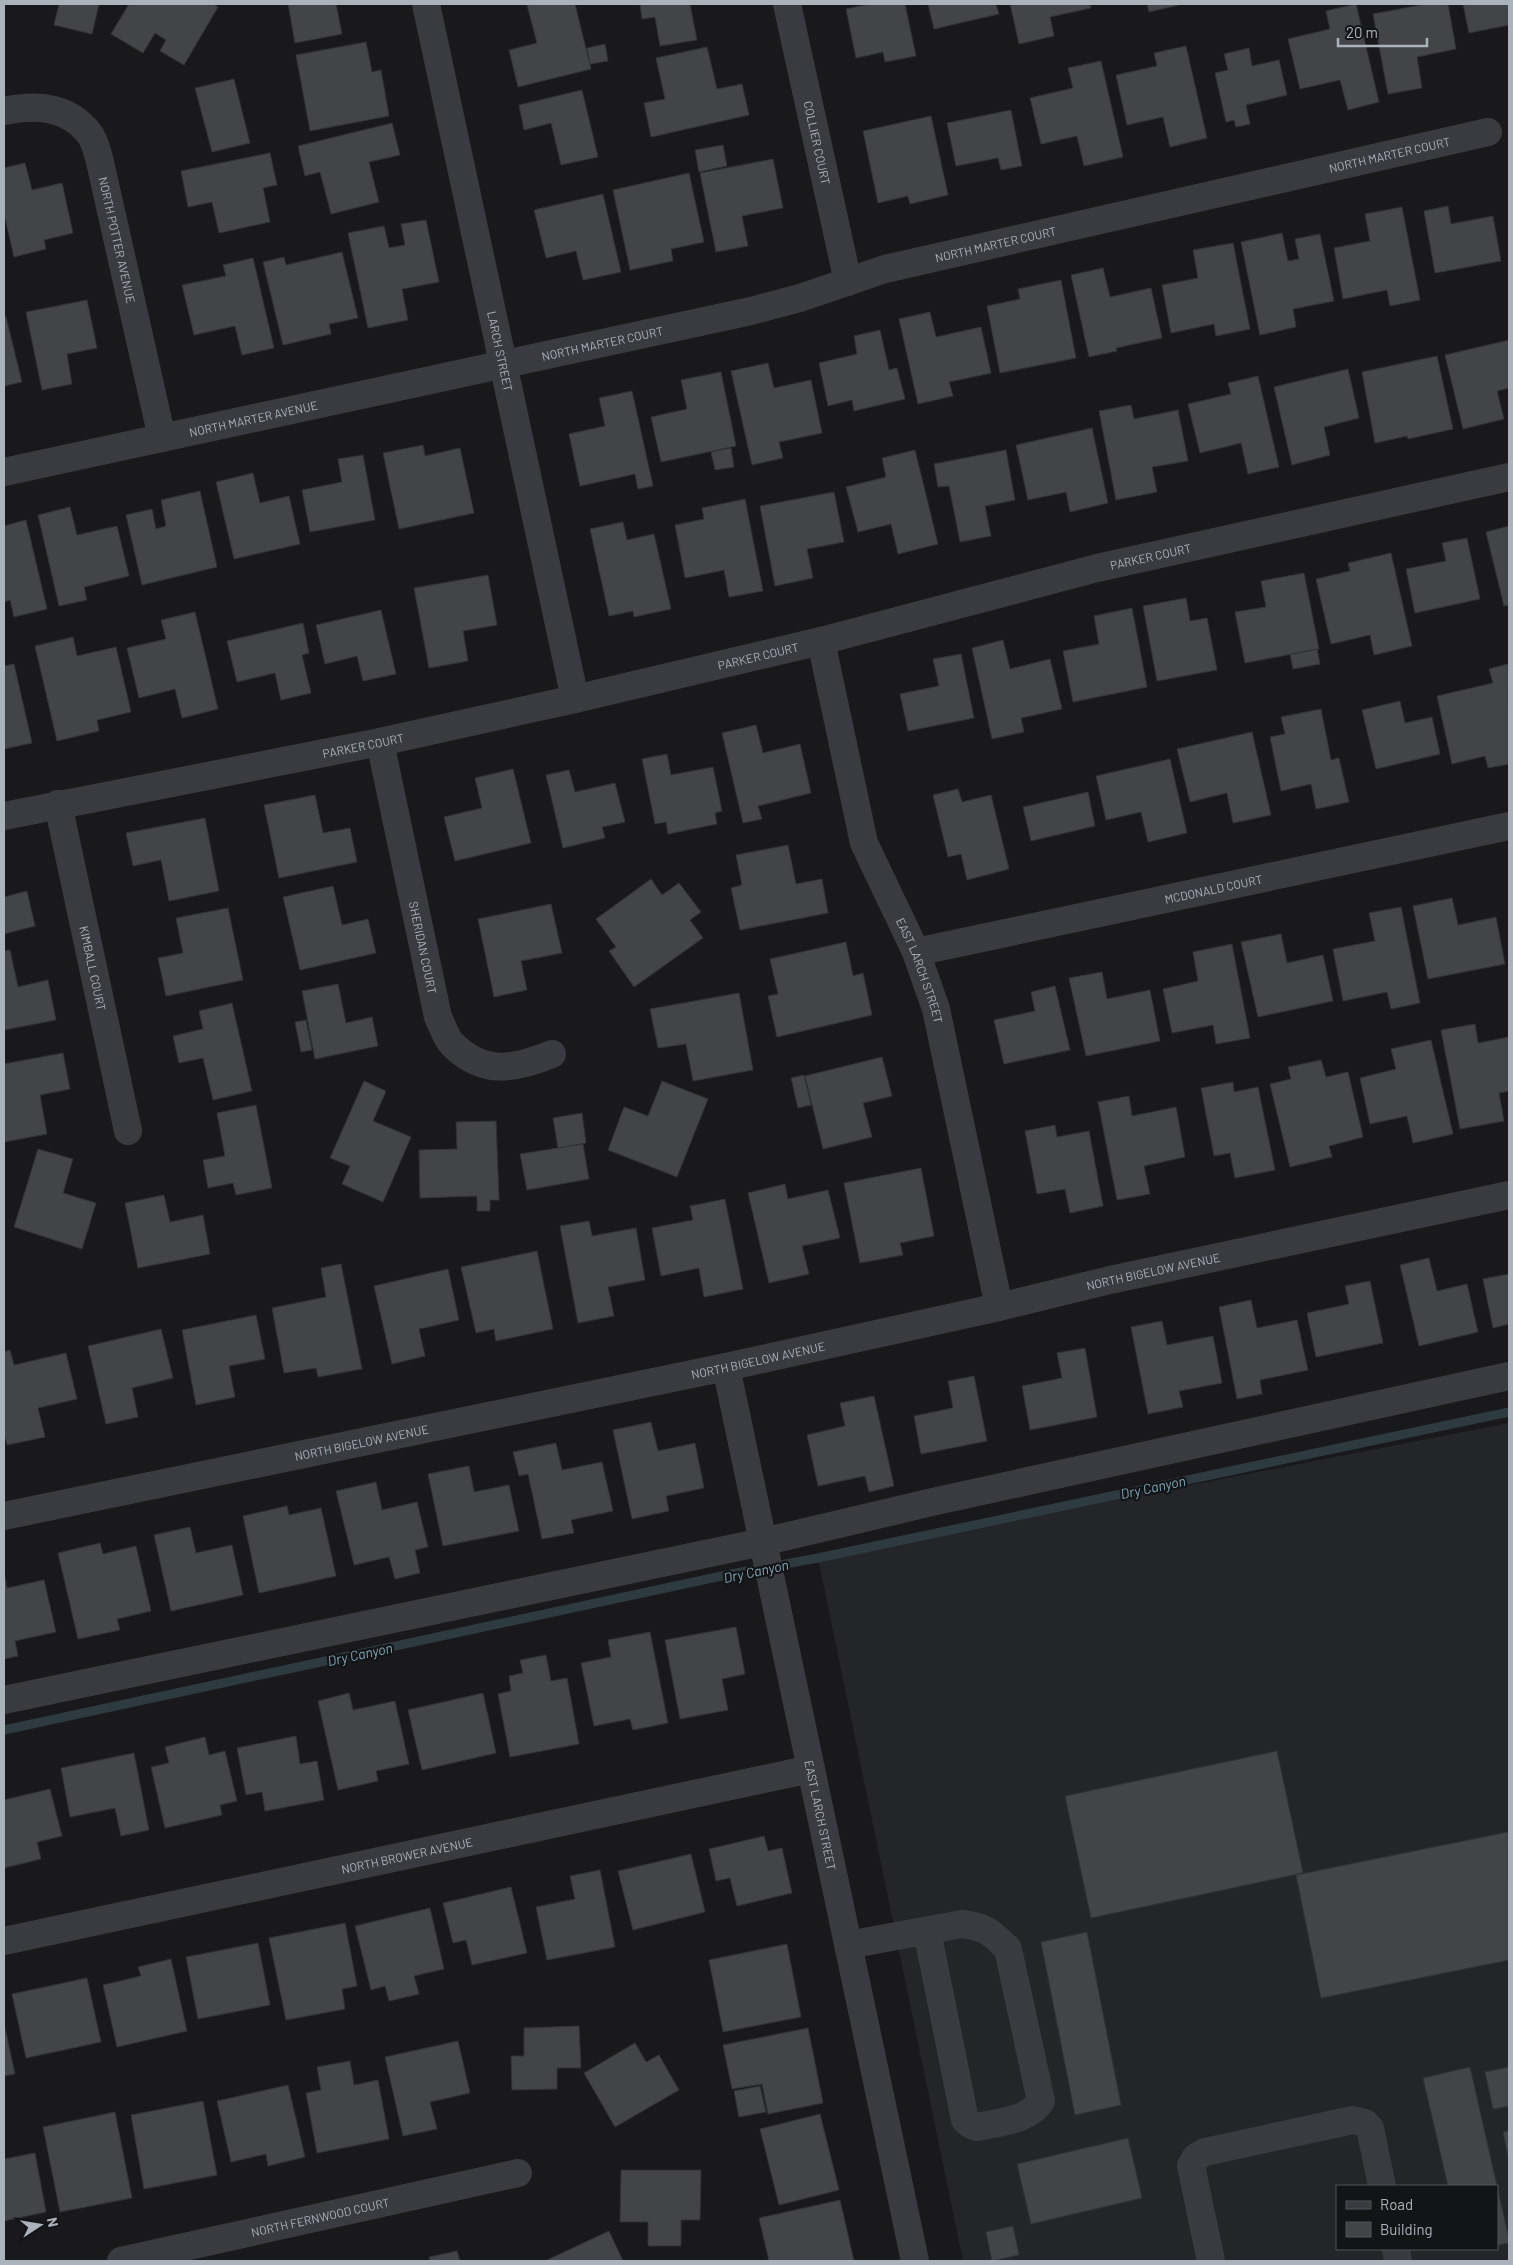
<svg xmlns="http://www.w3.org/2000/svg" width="1513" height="2265" viewBox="0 0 1513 2265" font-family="Barlow,sans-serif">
	<rect width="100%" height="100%" fill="#19191b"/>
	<path fill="#242528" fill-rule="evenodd" d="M1509 1423V2261H963L818 1558ZM1337 2186H1497V2249H1337Z"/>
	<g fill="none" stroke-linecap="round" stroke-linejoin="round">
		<path stroke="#2d3b41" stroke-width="9" d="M4 1730 731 1574 818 1558 1509 1412"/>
	</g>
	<path fill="#424448" stroke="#323337" d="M59 4H99L92 34 54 25Z
		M129 4H213L218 7 184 65 160 51 166 40 155 33 143 53 111 34Z
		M288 4H336L342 34 295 43Z
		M532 4H575L591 69 518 87 509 50 537 43 527 5Z
		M640 4H690L697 40 660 46 655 17 642 19Z
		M870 4H905L916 56 885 62 883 52 856 58 846 9Z
		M928 4H996L999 14 934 29Z
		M1010 4H1090L1091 8 1050 17 1054 36 1019 44Z
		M1147 4H1178L1179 5 1149 12Z
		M1356 4 1379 102 1348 110 1340 80 1300 89 1288 39 1330 29 1326 11Z
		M1426 4H1448L1456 49 1417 57 1422 88 1388 94 1373 14Z
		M1463 4H1509V29V25L1469 33Z
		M366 42 372 72 381 70 389 116 310 131 296 55Z
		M605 44 608 61 590 64 587 48Z
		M1186 46 1207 138 1170 147 1163 117 1127 125 1116 75 1157 66 1154 53Z
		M707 47 717 89 742 84 749 115 651 137 644 103 665 99 656 58Z
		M1249 48 1252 66 1279 60 1287 95 1246 105 1250 124 1236 127 1234 120 1226 122 1215 73 1228 70 1224 54Z
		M1101 61 1123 157 1084 166 1077 136 1041 144 1030 98 1073 88 1068 68Z
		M234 79 250 143 212 152 195 88Z
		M582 90 598 157 561 165 551 123 524 130 519 105Z
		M1011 110 1022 166 1001 170 998 158 956 166 947 123Z
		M931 116 948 195 910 204 908 196 878 203 863 131Z
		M392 123 400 155 369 162 379 202 331 214 320 172 305 176 298 146Z
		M723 145 727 166 699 172 695 150Z
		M270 153 277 185 263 188 270 222 219 233 212 202 188 207 181 171Z
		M773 159 783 208 742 216 748 246 716 252 700 173Z
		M25 163 32 190 62 183 73 233 44 240 46 249 14 257 4 214V168Z
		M689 173 704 242 671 249 673 261 630 270 613 190Z
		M603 194 621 272 583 280 576 251 546 258 534 210Z
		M1448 206 1451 224 1493 216 1501 261 1435 273 1424 211Z
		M1402 207 1420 300 1390 306 1387 290 1343 299 1334 248 1370 241 1365 214Z
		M426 220 439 282 402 289 408 320 368 328 348 233 384 226 389 248 405 245 401 224Z
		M1282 233 1288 261 1299 259 1295 239 1320 234 1334 301 1293 309 1296 327 1260 335 1241 242Z
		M1233 243 1250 329 1216 336 1214 324 1171 333 1162 285 1198 278 1193 250Z
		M342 252 358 318 329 324 331 334 283 345 263 262 284 257 286 265Z
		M253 258 274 348 242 355 235 326 194 335 182 285 226 276 223 265Z
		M1103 268 1110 297 1151 288 1162 338 1116 348 1117 351 1089 357 1071 275Z
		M1061 280 1076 358 1000 373 987 306 1020 299 1018 289Z
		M87 300 97 348 67 354 72 384 42 390 26 312Z
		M930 312 936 337 981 327 991 373 949 382 953 396 918 404 899 319Z
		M4 317H6L22 382 4 386Z
		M880 330 889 370 897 368 905 399 854 411 852 400 828 406 819 363 857 354 854 336Z
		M1509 340V388L1497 391 1504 419 1463 429 1445 355Z
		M1437 356 1453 429 1408 439 1407 436 1375 443 1362 372Z
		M768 363 774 388 811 380 822 433 779 442 783 458 752 465 731 371Z
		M1348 369 1359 418 1324 427 1330 455 1292 465 1274 387Z
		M721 372 736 446 661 462 651 417 687 409 681 380Z
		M1258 376 1279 467 1248 474 1241 443 1200 453 1188 404 1231 394 1228 383Z
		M632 391 653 486 638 489 635 474 580 486 569 434 605 426 599 398Z
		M1131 405 1134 419 1178 410 1188 461 1152 467 1157 492 1116 500 1099 411Z
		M1092 428 1108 503 1070 512 1066 492 1028 500 1016 445Z
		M423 445 425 456 460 448 474 513 399 529 383 453Z
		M731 448 734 467 715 470 711 452Z
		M915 450 938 544 898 554 891 524 858 532 846 487 886 477 882 458Z
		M1006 450 1015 500 985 506 991 536 960 542 949 486 938 487 934 464Z
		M363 455 375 520 310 532 302 490 342 482 338 459Z
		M253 473 260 503 289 496 300 544 234 559 216 482Z
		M200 491 217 567 142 585 126 515 152 509 156 529 166 526 161 500Z
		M834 492 844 542 807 549 813 578 775 586 760 506Z
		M745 499 763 591 729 597 724 570 685 578 675 525 704 519 702 508Z
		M70 507 77 535 117 526 129 576 84 587 87 600 59 606 38 515Z
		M26 520 47 609 14 617 10 600 4 602V526Z
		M623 522 627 540 654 534 671 609 634 617 633 611 609 616 590 529Z
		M1509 526V605L1504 606 1486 532Z
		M1467 538 1480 599 1415 613 1406 569 1446 561 1442 543Z
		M1391 553 1412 646 1374 655 1370 635 1331 644 1316 579 1350 571 1348 563Z
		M1304 573 1319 649 1245 663 1235 612 1266 607 1261 581Z
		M488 575 497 625 463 631 468 661 429 668 414 588Z
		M1186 598 1190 621 1207 618 1217 670 1157 681 1143 606Z
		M1132 608 1147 687 1073 702 1063 651 1099 644 1094 616Z
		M381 610 396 674 363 681 357 656 325 664 316 625Z
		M195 612 218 709 182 718 175 689 139 698 127 648 166 639 161 620Z
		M303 623 309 653 302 655 311 693 281 700 275 673 237 682 227 641Z
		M73 637 77 656 116 647 131 712 97 720 99 731 57 741 35 646Z
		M1003 640 1010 669 1050 659 1062 709 1021 718 1024 732 992 739 972 648Z
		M1317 649 1320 664 1293 669 1290 654Z
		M961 654 974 718 908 731 900 694 939 686 933 659Z
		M14 664 32 743 4 749V666Z
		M1508 664 1509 764 1488 768 1485 756 1452 764 1437 696 1493 683 1489 669Z
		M1400 701 1405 723 1432 717 1440 754 1376 769 1362 710Z
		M1321 709 1331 760 1339 758 1349 802 1316 809 1311 784 1281 791 1270 737 1285 734 1281 717Z
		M756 725 763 753 800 744 811 793 758 806 762 819 743 823 722 733Z
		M1252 732 1271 815 1233 823 1227 793 1190 802 1177 749Z
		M667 754 671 775 713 767 722 811 715 813 717 824 668 834 666 822 655 824 642 759Z
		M1170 759 1187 833 1148 842 1141 812 1106 820 1096 776Z
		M513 769 531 843 455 861 444 817 482 808 475 778Z
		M569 770 575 792 615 783 625 822 602 827 605 838 563 848 546 775Z
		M958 789 962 802 991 795 1009 869 967 880 961 854 948 857 933 795Z
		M1088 792 1095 826 1031 841 1023 807Z
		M315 795 323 833 350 828 357 862 279 878 264 805Z
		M205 818 219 891 169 901 161 860 133 866 126 833Z
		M788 845 796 884 822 879 828 913 740 930 731 888 742 885 736 855Z
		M651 879 662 895 679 883 701 912 690 920 703 938 634 987 609 951 616 947 596 919Z
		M333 886 342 925 368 919 376 953 300 970 283 897Z
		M27 891 35 926 4 934V897Z
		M1452 898 1458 925 1496 917 1505 964 1428 979 1413 906Z
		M551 904 562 953 521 961 527 990 494 997 478 919Z
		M1401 907 1420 1003 1391 1009 1387 992 1343 1001 1333 949 1375 941 1369 913Z
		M228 908 243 980 166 996 158 958 183 953 176 918Z
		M1281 934 1287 963 1323 955 1333 1001 1258 1017 1241 942Z
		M846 942 853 976 863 973 872 1015 777 1037 768 996 778 994 770 959Z
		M1232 944 1250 1038 1216 1044 1213 1025 1172 1033 1163 989 1198 981 1193 952Z
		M10 950 18 987 48 980 56 1020 4 1030V951Z
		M1102 972 1107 999 1150 990 1160 1041 1086 1056 1069 978Z
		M338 984 346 1023 372 1017 378 1046 315 1059 302 991Z
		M1055 986 1070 1050 1004 1064 994 1020 1035 1011 1031 992Z
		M739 993 753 1070 693 1081 686 1044 658 1048 650 1009Z
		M232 1003 252 1091 213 1100 203 1058 179 1063 173 1036 203 1029 199 1011Z
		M306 1020 312 1050 301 1052 295 1022Z
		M1475 1024 1478 1043 1509 1037V1091L1499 1093 1504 1121 1460 1129 1441 1030Z
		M1431 1040 1453 1134 1413 1143 1407 1116 1370 1124 1360 1078 1396 1069 1391 1049Z
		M63 1053 70 1089 40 1095 47 1134 4 1142V1064Z
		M882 1057 892 1096 863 1103 872 1137 823 1149 805 1076Z
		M1321 1060 1326 1077 1348 1072 1363 1137 1329 1146 1332 1157 1290 1167 1270 1084 1291 1079 1288 1067Z
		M804 1075 811 1105 798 1108 791 1078Z
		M364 1081 386 1091 373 1121 411 1137 383 1202 342 1184 350 1166 330 1158Z
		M662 1081 708 1099 677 1177 608 1150 624 1107 648 1116Z
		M1233 1082 1234 1092 1258 1087 1275 1170 1235 1178 1230 1153 1214 1156 1201 1088Z
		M1129 1096 1132 1116 1176 1107 1185 1157 1144 1166 1150 1194 1117 1200 1098 1102Z
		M256 1105 272 1188 236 1195 233 1183 208 1188 203 1160 225 1156 217 1113Z
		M582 1113 586 1143 558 1148 553 1118Z
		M496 1121 499 1200H490V1211H477V1196L420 1198 419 1150 457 1149 456 1122Z
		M1055 1125 1057 1137 1089 1131 1103 1206 1070 1213 1065 1189 1037 1194 1025 1131Z
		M583 1144 589 1179 527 1190 520 1154Z
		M38 1149 73 1159 63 1193 96 1203 82 1249 14 1227Z
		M921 1168 934 1236 900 1243 903 1255 860 1263 844 1183Z
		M785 1184 788 1199 828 1190 840 1238 802 1246 809 1274 769 1283 748 1193Z
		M164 1195 170 1222 203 1215 210 1254 138 1268 125 1203Z
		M725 1199 743 1289 704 1297 699 1268 661 1276 652 1228 693 1220 690 1206Z
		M589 1221 592 1236 636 1228 645 1280 608 1287 614 1316 578 1323 560 1226Z
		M537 1251 553 1329 496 1341 494 1329 476 1333 461 1267Z
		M1429 1258 1437 1291 1467 1284 1478 1332 1419 1346 1400 1265Z
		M341 1264 362 1369 318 1377 316 1368 284 1373 272 1308 326 1297 321 1268Z
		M448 1269 459 1320 419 1329 425 1356 392 1364 374 1286Z
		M1509 1274V1324L1493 1328 1483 1279Z
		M1370 1281 1383 1343 1316 1357 1307 1313 1349 1304 1345 1286Z
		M1251 1300 1257 1328 1297 1320 1308 1370 1260 1380 1262 1394 1237 1399 1219 1307Z
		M256 1315 265 1359 229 1366 235 1397 196 1405 182 1330Z
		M1162 1321 1167 1345 1213 1336 1222 1383 1179 1391 1183 1407 1148 1414 1131 1327Z
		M161 1329 173 1378 132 1388 138 1417 106 1424 88 1346Z
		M1085 1348 1097 1417 1030 1430 1022 1386 1062 1378 1057 1353Z
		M10 1350 14 1365 66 1353 77 1399 38 1408 45 1437 7 1445 4 1433V1352Z
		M974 1376 987 1441 921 1454 914 1416 953 1408 948 1381Z
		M874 1396 894 1486 869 1492 865 1476 818 1486 807 1435 845 1426 840 1403Z
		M651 1422 658 1451 695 1443 704 1488 666 1496 669 1511 632 1519 613 1430Z
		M556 1443 562 1470 602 1462 613 1511 571 1520 574 1533 542 1539 528 1474 519 1476 513 1452Z
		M469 1466 474 1492 509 1485 519 1531 443 1546 428 1474Z
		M376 1482 382 1510 417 1502 428 1547 415 1550 420 1573 395 1579 389 1557 354 1565 336 1491Z
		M287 1506 289 1515 321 1508 336 1576 259 1593 243 1516Z
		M190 1527 196 1553 232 1545 243 1595 171 1611 154 1535Z
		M100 1543 103 1554 136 1546 151 1611 117 1619 120 1630 78 1639 58 1553Z
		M4 1572 7 1588 44 1580 56 1632 15 1641 18 1656 4 1659Z
		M736 1627 745 1674 722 1679 728 1710 680 1719 665 1640Z
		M650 1632 668 1723 633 1730 630 1719 594 1726 581 1663 611 1657 608 1640Z
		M546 1655 551 1681 567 1678 579 1744 510 1757 498 1694 511 1691 509 1676 523 1673 520 1660Z
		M349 1693 353 1710 395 1701 409 1764 376 1771 378 1781 338 1790 318 1701Z
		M483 1693 496 1753 422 1770 408 1710Z
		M296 1736 300 1764 317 1761 324 1800 265 1811 262 1792 246 1795 237 1748Z
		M205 1737 209 1755 225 1751 237 1801 220 1805 222 1815 165 1828 151 1767 169 1763 165 1747Z
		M1277 1751 1303 1873 1091 1918 1065 1796Z
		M134 1753 149 1830 121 1836 115 1808 70 1817 61 1768Z
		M50 1789 62 1836 37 1842 41 1859 4 1868V1800Z
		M1508 1832 1509 1960 1321 1998 1296 1875Z
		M764 1836 768 1851 782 1848 792 1893 737 1906 730 1878 716 1881 709 1849Z
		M691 1854 705 1912 633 1930 618 1871Z
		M600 1870 615 1947 547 1960 536 1907 575 1899 570 1876Z
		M511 1887 527 1953 472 1965 466 1940 453 1943 443 1903Z
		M430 1908 444 1969 414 1976 419 1994 389 2001 385 1986 371 1990 355 1926Z
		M345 1923 357 1986 342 1989 345 2009 286 2020 269 1938Z
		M1087 1932 1121 2105 1075 2115 1041 1942Z
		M258 1943 270 2005 198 2019 186 1957Z
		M787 1944 801 2017 723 2032 709 1960Z
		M171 1959 187 2031 117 2047 103 1985 141 1976 138 1967Z
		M87 1978 101 2042 26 2058 12 1994Z
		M4 2023 15 2074 4 2076Z
		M579 2026 581 2068H557V2089L512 2090 511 2056H524V2028Z
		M808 2028 823 2103 768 2114 762 2084 732 2089 723 2045Z
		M458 2041 470 2093 430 2102 437 2129 403 2136 385 2057Z
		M635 2043 646 2062 659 2055 679 2090 615 2127 584 2073Z
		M350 2061 354 2085 378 2080 389 2139 317 2153 306 2093 321 2090 317 2067Z
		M1470 2067 1509 2239V2243L1497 2245V2186H1448L1423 2078Z
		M1509 2067V2106L1493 2109 1485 2072Z
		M288 2085 305 2157 268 2166 266 2154 231 2162 217 2101Z
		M760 2086 766 2112 739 2117 734 2091Z
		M203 2101 217 2175 144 2189 131 2115Z
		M115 2112 132 2198 60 2212 43 2127Z
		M820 2114 839 2190 779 2205 760 2129Z
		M1509 2131V2161L1503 2132Z
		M1128 2138 1142 2198 1031 2224 1017 2164Z
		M35 2153 46 2212 4 2221V2159Z
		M621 2170H701L700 2220H681V2246H648V2222H620Z
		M840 2200 854 2261H769L759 2218Z
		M1013 2226 1019 2255 992 2261 986 2232Z
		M609 2231 623 2261H545Z
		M457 2251 460 2261H430L429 2257Z"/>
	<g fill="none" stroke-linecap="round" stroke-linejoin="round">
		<g stroke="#393b41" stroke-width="28">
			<path id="s1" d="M426 4 575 699"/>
			<path id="s2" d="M787 4 848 282"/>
			<path id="s3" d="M4 111C36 104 70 106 91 136 95 143 98 154 100 162L162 438"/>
			<path id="s4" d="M4 472 751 311 800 298 885 269 1488 132"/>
			<path id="s5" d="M821 641 864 843 916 952 936 1009 999 1307"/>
			<path id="s6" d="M380 742 438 1017C442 1025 446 1038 452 1044 484 1076 515 1069 552 1054"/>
			<path id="s7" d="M58 804 128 1131"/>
			<path id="s8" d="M4 816 380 742 575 699 821 641 1097 568 1509 477"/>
			<path id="s9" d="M916 952 1509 826"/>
			<path id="s10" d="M726 1367 915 2261"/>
			<path id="s11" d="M4 1516 726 1367 999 1307 1110 1280 1509 1195"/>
			<path d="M4 1700 763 1542 932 1502 1509 1376"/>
			<path id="s12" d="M4 1941 811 1769"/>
			<path d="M848 1945 962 1924C986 1927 991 1932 1008 1949L1041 2101C1028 2121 999 2122 978 2127L971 2125 965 2120 927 1931"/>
			<path d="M1396 2249 1398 2261"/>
			<path id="s13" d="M121 2261 518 2173"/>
			<path d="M1211 2261 1191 2166 1196 2157 1205 2152 1353 2120 1365 2123 1370 2128 1382 2186"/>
		</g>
	</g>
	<g text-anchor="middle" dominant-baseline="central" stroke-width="4.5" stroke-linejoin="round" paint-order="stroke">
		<g font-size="12" fill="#aab2bc" stroke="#131416">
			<text stroke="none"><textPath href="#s2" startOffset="142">COLLIER COURT</textPath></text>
			<text stroke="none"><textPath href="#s4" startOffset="1422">NORTH MARTER COURT</textPath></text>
			<text stroke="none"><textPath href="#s3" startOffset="204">NORTH POTTER AVENUE</textPath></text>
			<text stroke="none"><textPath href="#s4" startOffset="1018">NORTH MARTER COURT</textPath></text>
			<text stroke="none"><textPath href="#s4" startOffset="612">NORTH MARTER COURT</textPath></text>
			<text stroke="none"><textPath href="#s1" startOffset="355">LARCH STREET</textPath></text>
			<text stroke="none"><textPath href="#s4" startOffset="255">NORTH MARTER AVENUE</textPath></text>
			<text stroke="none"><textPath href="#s8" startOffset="1176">PARKER COURT</textPath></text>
			<text stroke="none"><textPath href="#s8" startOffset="771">PARKER COURT</textPath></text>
			<text stroke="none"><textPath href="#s8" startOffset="366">PARKER COURT</textPath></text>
			<text stroke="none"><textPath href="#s9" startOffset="304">MCDONALD COURT</textPath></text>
			<text stroke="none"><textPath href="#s6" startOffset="210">SHERIDAN COURT</textPath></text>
			<text stroke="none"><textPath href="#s7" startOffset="168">KIMBALL COURT</textPath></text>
			<text stroke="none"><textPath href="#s5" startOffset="346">EAST LARCH STREET</textPath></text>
			<text stroke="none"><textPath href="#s11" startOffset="1175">NORTH BIGELOW AVENUE</textPath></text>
			<text stroke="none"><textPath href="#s11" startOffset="770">NORTH BIGELOW AVENUE</textPath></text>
			<text stroke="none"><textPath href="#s11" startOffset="365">NORTH BIGELOW AVENUE</textPath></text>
			<text stroke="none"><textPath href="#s10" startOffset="458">EAST LARCH STREET</textPath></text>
			<text stroke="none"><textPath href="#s12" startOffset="412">NORTH BROWER AVENUE</textPath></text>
			<text stroke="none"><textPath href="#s13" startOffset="204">NORTH FERNWOOD COURT</textPath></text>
		</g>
		<g font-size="14" font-style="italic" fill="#7ea7b9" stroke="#131416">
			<text transform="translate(1153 1487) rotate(-12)">Dry Canyon</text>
			<text transform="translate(756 1571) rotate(-12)">Dry Canyon</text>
			<text transform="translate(360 1654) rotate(-12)">Dry Canyon</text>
		</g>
	</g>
	<rect width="1513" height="2265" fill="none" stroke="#aab2bc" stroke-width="10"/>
	<rect x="1336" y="2185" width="162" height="65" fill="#131416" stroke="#4f5358"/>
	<rect x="1346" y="2201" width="25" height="8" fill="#393b41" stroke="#4f5358"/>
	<text x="1380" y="2210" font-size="15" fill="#aab2bc">Road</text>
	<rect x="1346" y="2222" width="25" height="15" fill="#424448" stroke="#4f5358"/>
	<text x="1380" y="2235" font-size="15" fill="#aab2bc">Building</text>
	<g transform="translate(40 2225) rotate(78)" stroke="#131416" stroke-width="4" paint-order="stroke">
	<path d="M0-4L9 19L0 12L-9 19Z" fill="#aab2bc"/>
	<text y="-8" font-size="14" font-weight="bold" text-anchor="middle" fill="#aab2bc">N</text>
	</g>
	<path d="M1338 38v8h89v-8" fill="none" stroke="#aab2bc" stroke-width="2.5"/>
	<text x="1346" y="38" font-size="15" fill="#aab2bc" stroke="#131416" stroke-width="4" paint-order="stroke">20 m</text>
</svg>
